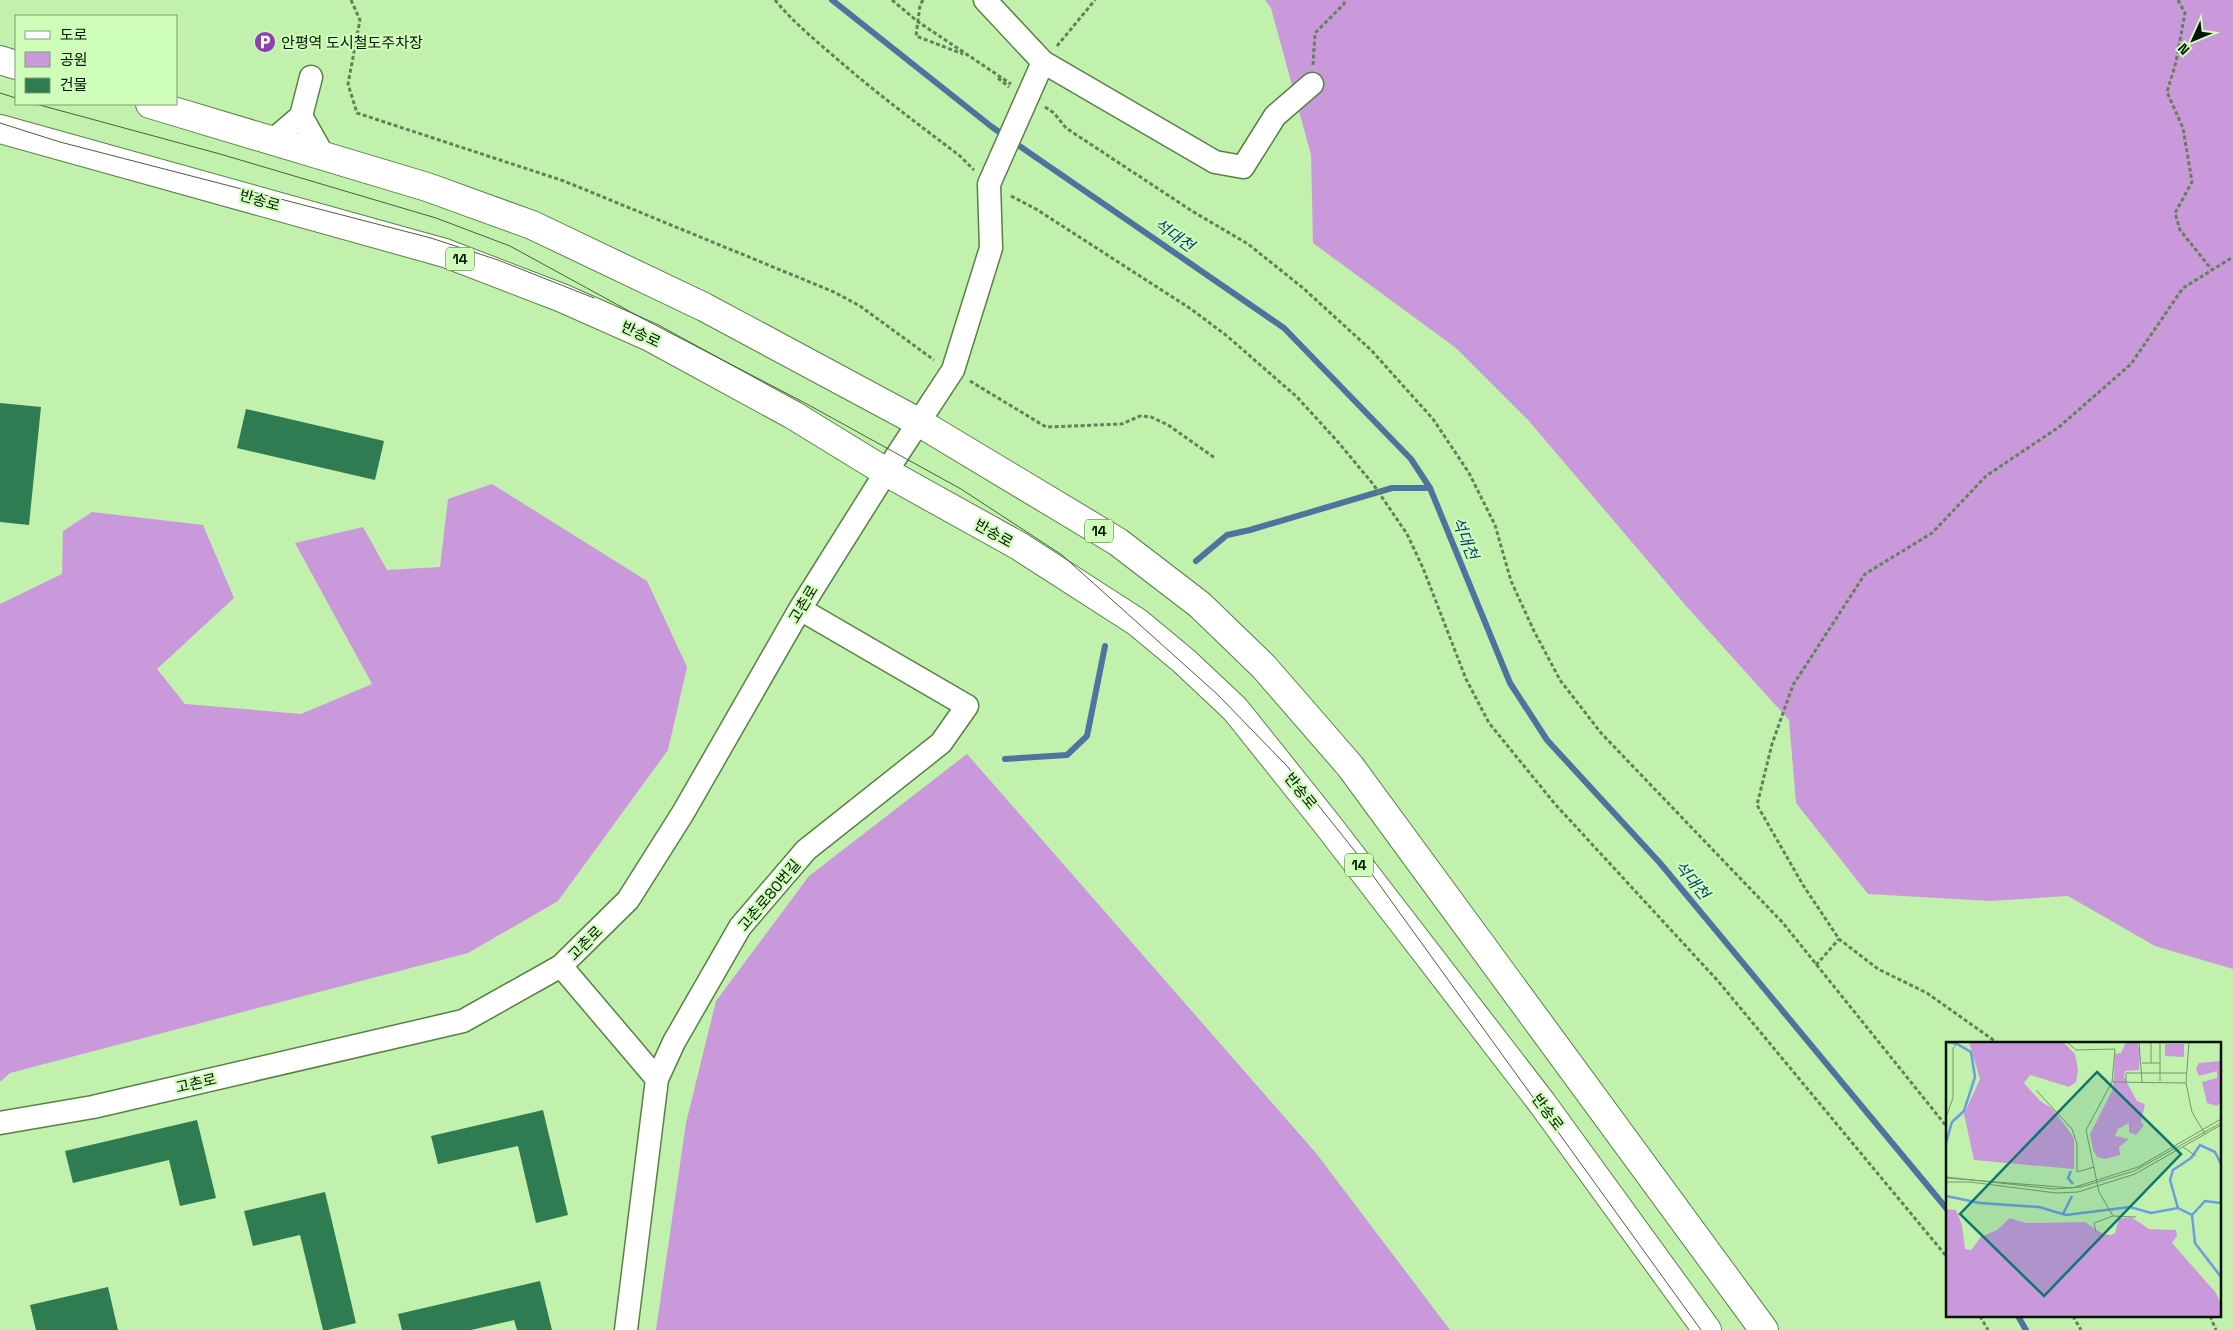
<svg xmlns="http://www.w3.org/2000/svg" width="2233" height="1330" viewBox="0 0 2233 1330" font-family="'Space Grotesk','Noto Sans KR',sans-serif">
	<rect width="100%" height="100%" fill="#c2f0ad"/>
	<path fill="#ca99dc" d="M1265 0H2233V969L2155 946 2068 896 1990 901 1868 894 1796 803 1789 720 1687 607 1529 421 1456 348 1313 243 1311 155 1271 8Z
		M492 484 647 581 687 667 668 750 558 901 468 953 10 1073 0 1082V604L62 574 63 531 92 512 203 525 234 598 157 669 185 704 301 714 372 684 295 543 363 527 387 570 440 567 448 499Z
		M967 754 1316 1153 1450 1330H656L686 1123 716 1001 809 876Z"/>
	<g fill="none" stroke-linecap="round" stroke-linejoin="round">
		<path stroke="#4c749e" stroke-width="6" d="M832 0 992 127 1284 328 1411 459 1430 488 1510 683 1547 740 1660 863 1947 1209
			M1196 561 1227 535 1250 530 1392 488H1430
			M1005 759 1067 755 1087 736 1105 646
			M2018 1316 2026 1330"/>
	</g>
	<path fill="#307c52" d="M0 403 41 407 29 525 0 522Z
		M246 409 384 441 375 480 237 448Z
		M543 1110 568 1215 536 1223 518 1146 438 1164 431 1136Z
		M197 1120 216 1198 180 1206 169 1160 73 1183 65 1151Z
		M325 1192 356 1323 328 1330H323L300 1235 253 1246 244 1211Z
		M540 1281 552 1330H517L514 1320 471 1330H402L398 1314Z
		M108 1287 118 1330H36L30 1305Z"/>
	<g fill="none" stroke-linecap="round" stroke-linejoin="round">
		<g stroke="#588245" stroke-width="25">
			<path id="minor" d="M985 0 1043 62
				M301 116 323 155
				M273 140 301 116 311 77
				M561 966 657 1079
				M0 1123 93 1107 463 1021 561 966 628 900 683 813 800 609 886 472 953 370 991 248 989 184 1043 62 1215 162 1243 167 1275 116 1312 84
				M626 1330 657 1079 674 1042 740 927 806 850 941 743 967 706 800 609"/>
		</g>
		<g stroke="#588245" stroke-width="30">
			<path id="major" d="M0 60 16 65
				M150 104 427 187 532 225 704 307 920 423 1118 542 1200 605 1264 667 1350 766 1764 1330
				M0 129 445 253 562 298 650 337 793 415 886 472 1019 546 1137 622 1184 661 1235 709 1327 824 1542 1103 1707 1330"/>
		</g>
		<path stroke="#648257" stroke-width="3" stroke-dasharray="4 2.5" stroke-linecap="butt" d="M351 0 360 20 348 84 357 113 564 181 834 292 860 306 934 360
			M775 0C793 22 815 40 836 58 876 93 918 124 960 156L974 170
			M892 0 917 21 1011 84
			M923 0 920 5 916 36 963 54
			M2178 0 2185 13 2176 62 2167 92 2183 128 2192 182 2175 213 2180 230 2212 270
			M1057 46 1095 0
			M1313 65 1315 33 1344 4 1345 0
			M998 78 1009 87
			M1045 107 1054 113 1066 128 1192 211 1248 244 1303 288 1371 350 1433 419 1469 473 1495 525 1511 581 1534 631 1560 680 1601 733 1783 923 1947 1127
			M1011 196 1036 209 1191 309 1227 336 1297 397 1338 442 1373 484 1407 534 1423 568 1466 679 1489 723 1555 804 1718 981 1947 1257
			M970 381 1046 427 1122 424 1140 416 1151 417 1168 425 1215 458
			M1816 965 1839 939
			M1999 1044 1927 993 1878 969 1839 939 1803 885 1757 805 1772 744 1793 685 1865 574 1932 533 1986 476 2059 427 2131 364 2183 288 2233 257
			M1980 1316 1988 1330
			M2073 1316 2081 1330
			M2210 1316 2216 1330"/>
		<use href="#minor" stroke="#fff" stroke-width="22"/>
		<use href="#major" stroke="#fff" stroke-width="28"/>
		<path stroke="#48613d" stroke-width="1" d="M0 93 16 98
			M36 104 220 154 436 218 510 246 638 316 805 403 961 489 1062 555 1217 694 1287 766 1358 855 1701 1330
			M0 123 60 142 431 238 498 260 594 298"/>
	</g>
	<defs>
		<g id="parking-disc" transform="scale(1.125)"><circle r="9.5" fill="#9240af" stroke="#cffeba"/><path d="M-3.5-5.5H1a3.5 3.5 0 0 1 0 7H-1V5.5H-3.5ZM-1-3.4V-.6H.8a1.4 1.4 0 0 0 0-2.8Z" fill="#fff"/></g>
	</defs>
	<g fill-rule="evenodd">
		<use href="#parking-disc" x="265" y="42"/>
	</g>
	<g text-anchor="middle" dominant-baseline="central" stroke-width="4.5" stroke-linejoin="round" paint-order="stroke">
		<g fill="#cffeba" stroke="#425a38" stroke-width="1">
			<rect x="446" y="247.5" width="28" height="23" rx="4"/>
			<rect x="1085" y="519.5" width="28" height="23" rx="4"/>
			<rect x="1345" y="853.5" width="28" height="23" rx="4"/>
		</g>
		<g font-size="14" font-weight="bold" fill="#051400">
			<text x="460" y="259">14</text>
			<text x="1099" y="531">14</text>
			<text x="1359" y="865">14</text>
		</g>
		<g font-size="15" fill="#051400" stroke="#cffeba" text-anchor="start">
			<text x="281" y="42">안평역 도시철도주차장</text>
		</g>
		<g font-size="15" fill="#051400" stroke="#cffeba">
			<text transform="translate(260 200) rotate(16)">반송로</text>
			<text transform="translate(641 334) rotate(25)">반송로</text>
			<text transform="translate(994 533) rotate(29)">반송로</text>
			<text transform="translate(803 604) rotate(-59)">고촌로</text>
			<text transform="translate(1301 791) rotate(51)">반송로</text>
			<text transform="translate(769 895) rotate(-50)">고촌로80번길</text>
			<text transform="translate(585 943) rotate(-45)">고촌로</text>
			<text transform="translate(196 1083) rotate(-13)">고촌로</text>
			<text transform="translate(1548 1112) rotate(53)">반송로</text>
		</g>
		<g font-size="16" font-style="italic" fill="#0b3e7c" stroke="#cffeba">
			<text transform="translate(1174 235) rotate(35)">석대천</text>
			<text transform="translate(1465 538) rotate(68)">석대천</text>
			<text transform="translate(1692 880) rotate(50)">석대천</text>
		</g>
	</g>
	<g transform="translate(1946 1042)">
		<rect width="275" height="275" fill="#c2f0ad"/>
		<path d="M23 0H117L129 12 132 28 130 40 123 45 84 33 78 41 94 59 107 67 128 96V127L28 118 18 72 34 37ZM180 0H191L194 10 193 28 179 29 178 35 191 59 199 62 195 80 198 83 190 93 183 90V81L172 87 169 94 183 97 173 105 174 113 159 117 151 115 147 108 144 92 167 47 169 12 175 11ZM219 2H238V15L219 14ZM275 19V59L271 64 261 61 256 40 271 36V29L253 34 250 27 253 21ZM0 167 10 168 16 183 19 207 25 208 35 195 51 188 64 176 80 181 139 180 157 192 165 193 169 191 173 177 185 175 203 187 230 188 231 194 226 201 270 251 275 262V275H0Z" fill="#ca99dc"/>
		<path fill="none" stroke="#6a9de2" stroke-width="2.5" d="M0 101 6 80 18 69 29 35 25 10 11 2 2 0M125 129 122 136 127 142M0 154 34 161 93 165 120 173 184 165 205 171 232 166 246 173 259 159 275 161M232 166 224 138 227 128 245 116 254 103 269 110 275 122M117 172 126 154M246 173 249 201 275 235"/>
		<path fill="none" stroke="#769868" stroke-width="1" d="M121 0 130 8 169 7 166 40M193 0 196 40M205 0V21M214 0V39M196 21H214M180 40V31H240M240 41 243 0M90 48 126 87 131 102V130L148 125M0 75 7 56V6L13 0M237 105 250 114M0 135 108 147 135 145 188 129 275 81M0 136 126 146 192 125 275 77M0 140H24L110 151 132 150 189 132 275 83M167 174 190 175M150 190 148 181 167 174 153 150 140 88 166 40 240 41 246 70 259 92"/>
		<path fill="#0f766e" fill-opacity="0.15" stroke="#0f766e" stroke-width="2.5" d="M151 30 235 112 98 254 14 172Z"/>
		<rect width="275" height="275" fill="none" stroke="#051400" stroke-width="2.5"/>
	</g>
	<rect x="15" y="15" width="162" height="90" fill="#cffeba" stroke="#7ea070"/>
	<rect x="25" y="31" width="25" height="8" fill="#ffffff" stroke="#7ea070"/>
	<text x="60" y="40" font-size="15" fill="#051400">도로</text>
	<rect x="25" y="52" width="25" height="15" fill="#ca99dc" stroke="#7ea070"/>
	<text x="60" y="65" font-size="15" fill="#051400">공원</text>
	<rect x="25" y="78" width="25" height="15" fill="#307c52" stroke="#7ea070"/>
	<text x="60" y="90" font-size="15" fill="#051400">건물</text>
	<g transform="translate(2193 40) rotate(226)" stroke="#cffeba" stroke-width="4" paint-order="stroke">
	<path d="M0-4L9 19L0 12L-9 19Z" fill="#051400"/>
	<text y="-8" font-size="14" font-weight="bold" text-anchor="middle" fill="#051400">N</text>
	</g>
</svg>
